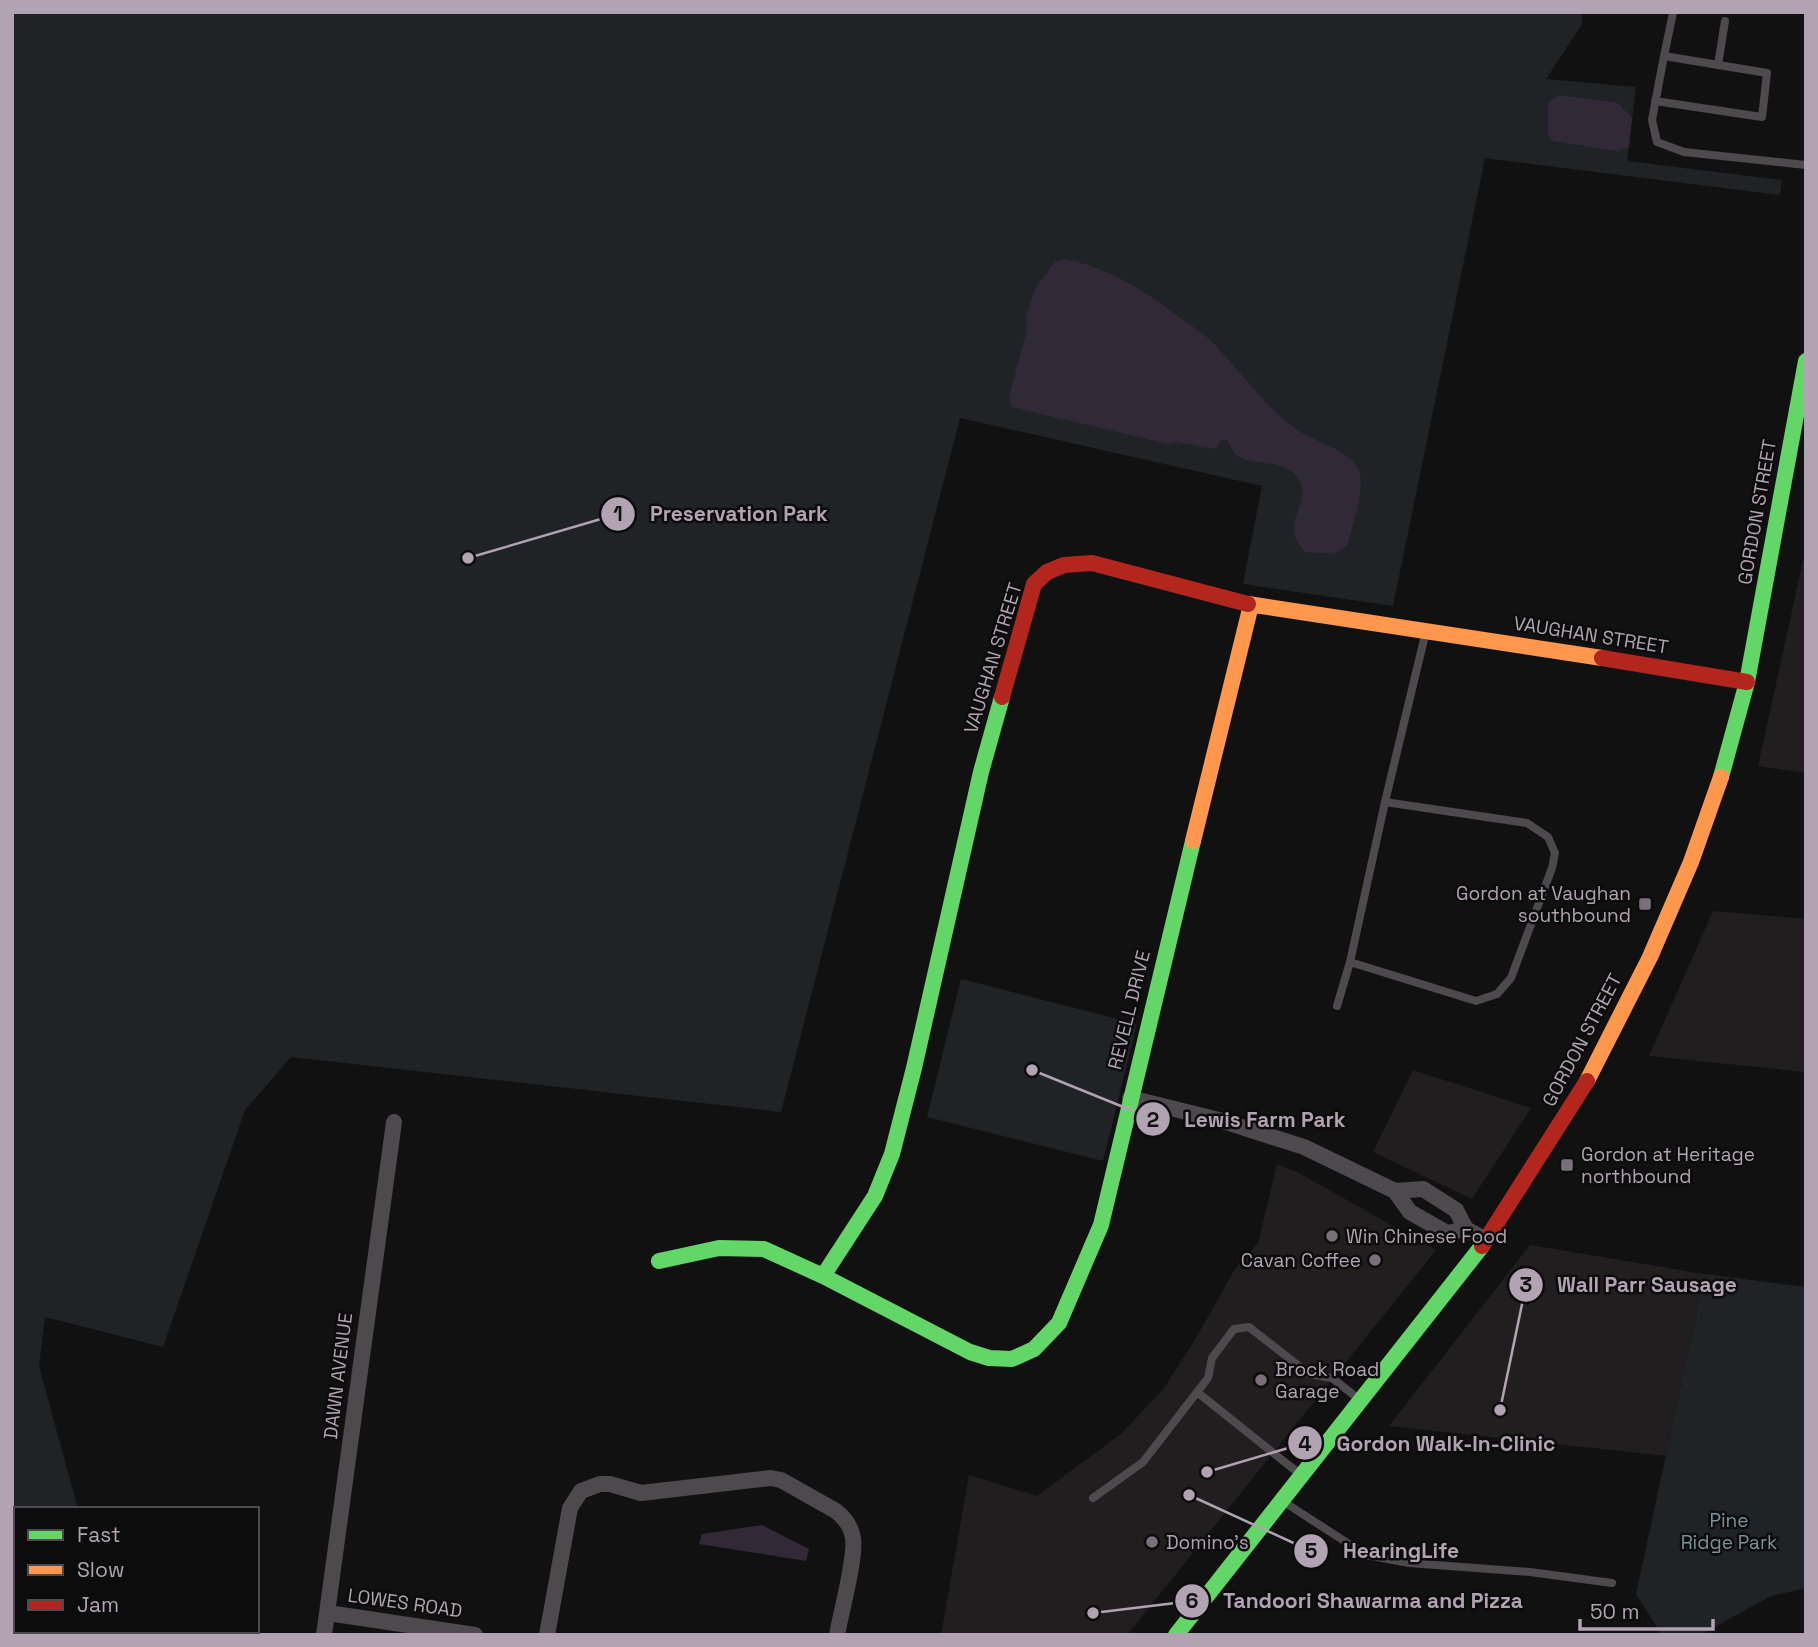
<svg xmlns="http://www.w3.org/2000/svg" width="1818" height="1647" viewBox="0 0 1818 1647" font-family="'Space Grotesk',sans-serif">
	<rect width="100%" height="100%" fill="#121112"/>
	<path fill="#201e1f" d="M1806 547V773L1758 766Z
		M1713 911 1806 919V1072L1649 1056Z
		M1413 1070 1531 1108 1472 1199 1373 1152Z
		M1277 1164 1297 1172 1436 1250 1127 1635H941L969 1475 1037 1496 1122 1433 1164 1388 1196 1338 1235 1269 1258 1243Z
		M1530 1245 1705 1274 1666 1456 1389 1426Z"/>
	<path fill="#1f2326" d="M12 12H1582V24L1546 79 1636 87 1627 161 1782 180 1780 195 1485 158 1393 606 1243 584 1262 486 960 418 781 1112 291 1057 245 1110 163 1347 45 1317 39 1366 78 1509H16V1631H107V1635H12Z
		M961 979 1137 1024 1103 1161 927 1117Z
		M1705 1274 1806 1287V1588L1771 1596 1700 1635H1662L1636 1594Z"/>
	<path fill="#312936" d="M1558 95 1618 103 1632 118 1629 147 1617 151 1553 141 1548 135V103Z
		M1065 259C1110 268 1146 292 1182 319 1193 327 1206 335 1215 345 1242 373 1264 406 1296 429 1315 443 1346 447 1358 469 1367 487 1352 526 1347 546L1333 554 1305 552C1277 523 1313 504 1299 480 1285 457 1254 467 1238 456 1232 452 1231 445 1226 439L1222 440 1216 449 1176 442 1168 444 1012 407 1009 397 1027 330 1026 316 1036 287 1055 262Z
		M762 1525 809 1549 806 1561 699 1544 702 1534Z"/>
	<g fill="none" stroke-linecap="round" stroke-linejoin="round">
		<path stroke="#4d494d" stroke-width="8" d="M1664 56 1673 13
			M1718 65 1725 21
			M1655 101 1762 117 1767 73 1664 56 1652 120 1657 142 1684 152 1806 165
			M1350 962 1476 1001 1497 994 1511 978 1552 868 1555 853 1548 837 1527 823 1385 802
			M1337 1006 1350 962 1385 802 1426 631
			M1197 1392 1301 1475
			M1093 1498 1143 1462 1208 1378 1212 1358 1234 1329 1249 1327 1309 1374 1332 1378 1360 1400
			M1284 1502 1366 1555 1409 1563 1530 1572 1612 1583"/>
		<path stroke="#4d494d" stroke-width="16" d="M1130 1098 1223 1121 1304 1147 1395 1191 1410 1212 1447 1233 1466 1229
			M1395 1191 1423 1189 1456 1210 1466 1229 1486 1240
			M328 1613 475 1635
			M324 1635 394 1122
			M547 1635 570 1508 581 1491 600 1484H610L641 1493 771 1478 781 1480 836 1511C845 1518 851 1526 853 1538 856 1558 841 1612 837 1635"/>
		<path stroke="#63d668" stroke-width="16" d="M1721 777 1747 682 1806 361
			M659 1261 719 1248 764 1249 823 1276 970 1352 989 1358 1012 1359 1034 1349 1059 1323 1101 1225 1193 841
			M823 1276 875 1196 892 1154 914 1068 981 772 1002 697
			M1176 1635 1482 1246"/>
		<path stroke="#ff974d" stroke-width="16" d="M1248 604 1602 658
			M1193 841 1251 605
			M1587 1081 1650 957 1691 862 1721 777"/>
		<path stroke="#b3261e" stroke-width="16" d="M1602 658 1747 682
			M1002 697 1034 584 1047 572 1064 565 1092 563 1248 604
			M1482 1246 1587 1081"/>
	</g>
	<g fill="#79707a" stroke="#0d0c0d" stroke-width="2.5">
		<rect x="1638" y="897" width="14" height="14" rx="3.5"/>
		<rect x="1560" y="1158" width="14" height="14" rx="3.5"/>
		<circle cx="1332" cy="1236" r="7"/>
		<circle cx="1375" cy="1260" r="7"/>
		<circle cx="1261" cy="1380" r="7"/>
		<circle cx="1152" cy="1542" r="7"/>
	</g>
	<g text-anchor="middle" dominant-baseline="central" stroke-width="5" stroke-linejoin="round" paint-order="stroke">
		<g font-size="19" fill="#b1a3b2" stroke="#0d0c0d">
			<text transform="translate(1757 512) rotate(-80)">GORDON STREET</text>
			<text transform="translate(1591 635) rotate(9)">VAUGHAN STREET</text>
			<text transform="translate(993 658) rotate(-73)">VAUGHAN STREET</text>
			<text transform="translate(1129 1010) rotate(-76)">REVELL DRIVE</text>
			<text transform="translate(1582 1040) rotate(-62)">GORDON STREET</text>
			<text transform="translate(338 1376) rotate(-83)">DAWN AVENUE</text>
			<text transform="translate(405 1603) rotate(8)">LOWES ROAD</text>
		</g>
		<g font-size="19" fill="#b1a3b2" stroke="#0d0c0d" text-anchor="start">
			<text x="1631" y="893" text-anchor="end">Gordon at Vaughan<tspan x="1631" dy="22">southbound</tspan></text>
			<text x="1581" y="1154">Gordon at Heritage<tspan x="1581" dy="22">northbound</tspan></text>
			<text x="1346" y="1236">Win Chinese Food</text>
			<text x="1361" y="1260" text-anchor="end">Cavan Coffee</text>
			<text x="1275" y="1369">Brock Road<tspan x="1275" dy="22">Garage</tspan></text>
			<text x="1166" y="1542">Domino's</text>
		</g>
		<g font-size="19" fill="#7a929c" stroke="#0d0c0d">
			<text x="1729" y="1520">Pine<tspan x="1729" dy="22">Ridge Park</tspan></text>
		</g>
	</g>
	<path fill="none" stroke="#b1a3b2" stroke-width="2.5" d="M468 558L618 514M1032 1070L1153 1119M1500 1410L1526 1285M1207 1472L1305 1443M1189 1495L1311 1551M1093 1613L1192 1601"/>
	<g fill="#b1a3b2" stroke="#0d0c0d" stroke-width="2.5">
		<circle cx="468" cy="558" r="7"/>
		<circle cx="1032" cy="1070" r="7"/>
		<circle cx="1500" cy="1410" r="7"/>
		<circle cx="1207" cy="1472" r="7"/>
		<circle cx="1189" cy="1495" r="7"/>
		<circle cx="1093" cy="1613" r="7"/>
		<circle cx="618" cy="514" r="18"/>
		<circle cx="1153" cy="1119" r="18"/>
		<circle cx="1526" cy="1285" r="18"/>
		<circle cx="1305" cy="1443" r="18"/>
		<circle cx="1311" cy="1551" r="18"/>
		<circle cx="1192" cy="1601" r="18"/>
	</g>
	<g font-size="21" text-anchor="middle" font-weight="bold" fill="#111">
		<text x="618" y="521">1</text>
		<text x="1153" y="1127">2</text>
		<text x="1526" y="1292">3</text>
		<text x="1305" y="1451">4</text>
		<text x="1311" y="1558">5</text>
		<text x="1192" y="1608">6</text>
	</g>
	<g font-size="21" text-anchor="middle" font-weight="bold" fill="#b1a3b2" stroke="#0d0c0d" stroke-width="5" stroke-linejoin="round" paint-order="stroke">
		<text x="739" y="521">Preservation Park</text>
		<text x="1265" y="1127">Lewis Farm Park</text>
		<text x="1647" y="1292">Wall Parr Sausage</text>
		<text x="1446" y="1451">Gordon Walk-In-Clinic</text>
		<text x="1401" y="1558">HearingLife</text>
		<text x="1373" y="1608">Tandoori Shawarma and Pizza</text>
	</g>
	<rect width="1818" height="1647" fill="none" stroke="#b1a3b2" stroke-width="28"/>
	<rect x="14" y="1507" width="245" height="126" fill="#0d0c0d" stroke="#4f484f" stroke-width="2"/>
	<rect x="28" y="1530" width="35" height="10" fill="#63d668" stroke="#4f484f" stroke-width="2"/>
	<text x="77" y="1542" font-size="21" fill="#b1a3b2">Fast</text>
	<rect x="28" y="1565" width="35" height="10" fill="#ff974d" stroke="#4f484f" stroke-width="2"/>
	<text x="77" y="1577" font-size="21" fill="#b1a3b2">Slow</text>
	<rect x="28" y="1600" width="35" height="10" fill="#b3261e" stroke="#4f484f" stroke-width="2"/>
	<text x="77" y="1612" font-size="21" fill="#b1a3b2">Jam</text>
	<path d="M1580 1619v10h133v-10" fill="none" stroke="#b1a3b2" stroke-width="3.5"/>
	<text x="1590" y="1619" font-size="21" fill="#b1a3b2" stroke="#0d0c0d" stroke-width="5" paint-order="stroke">50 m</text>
</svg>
